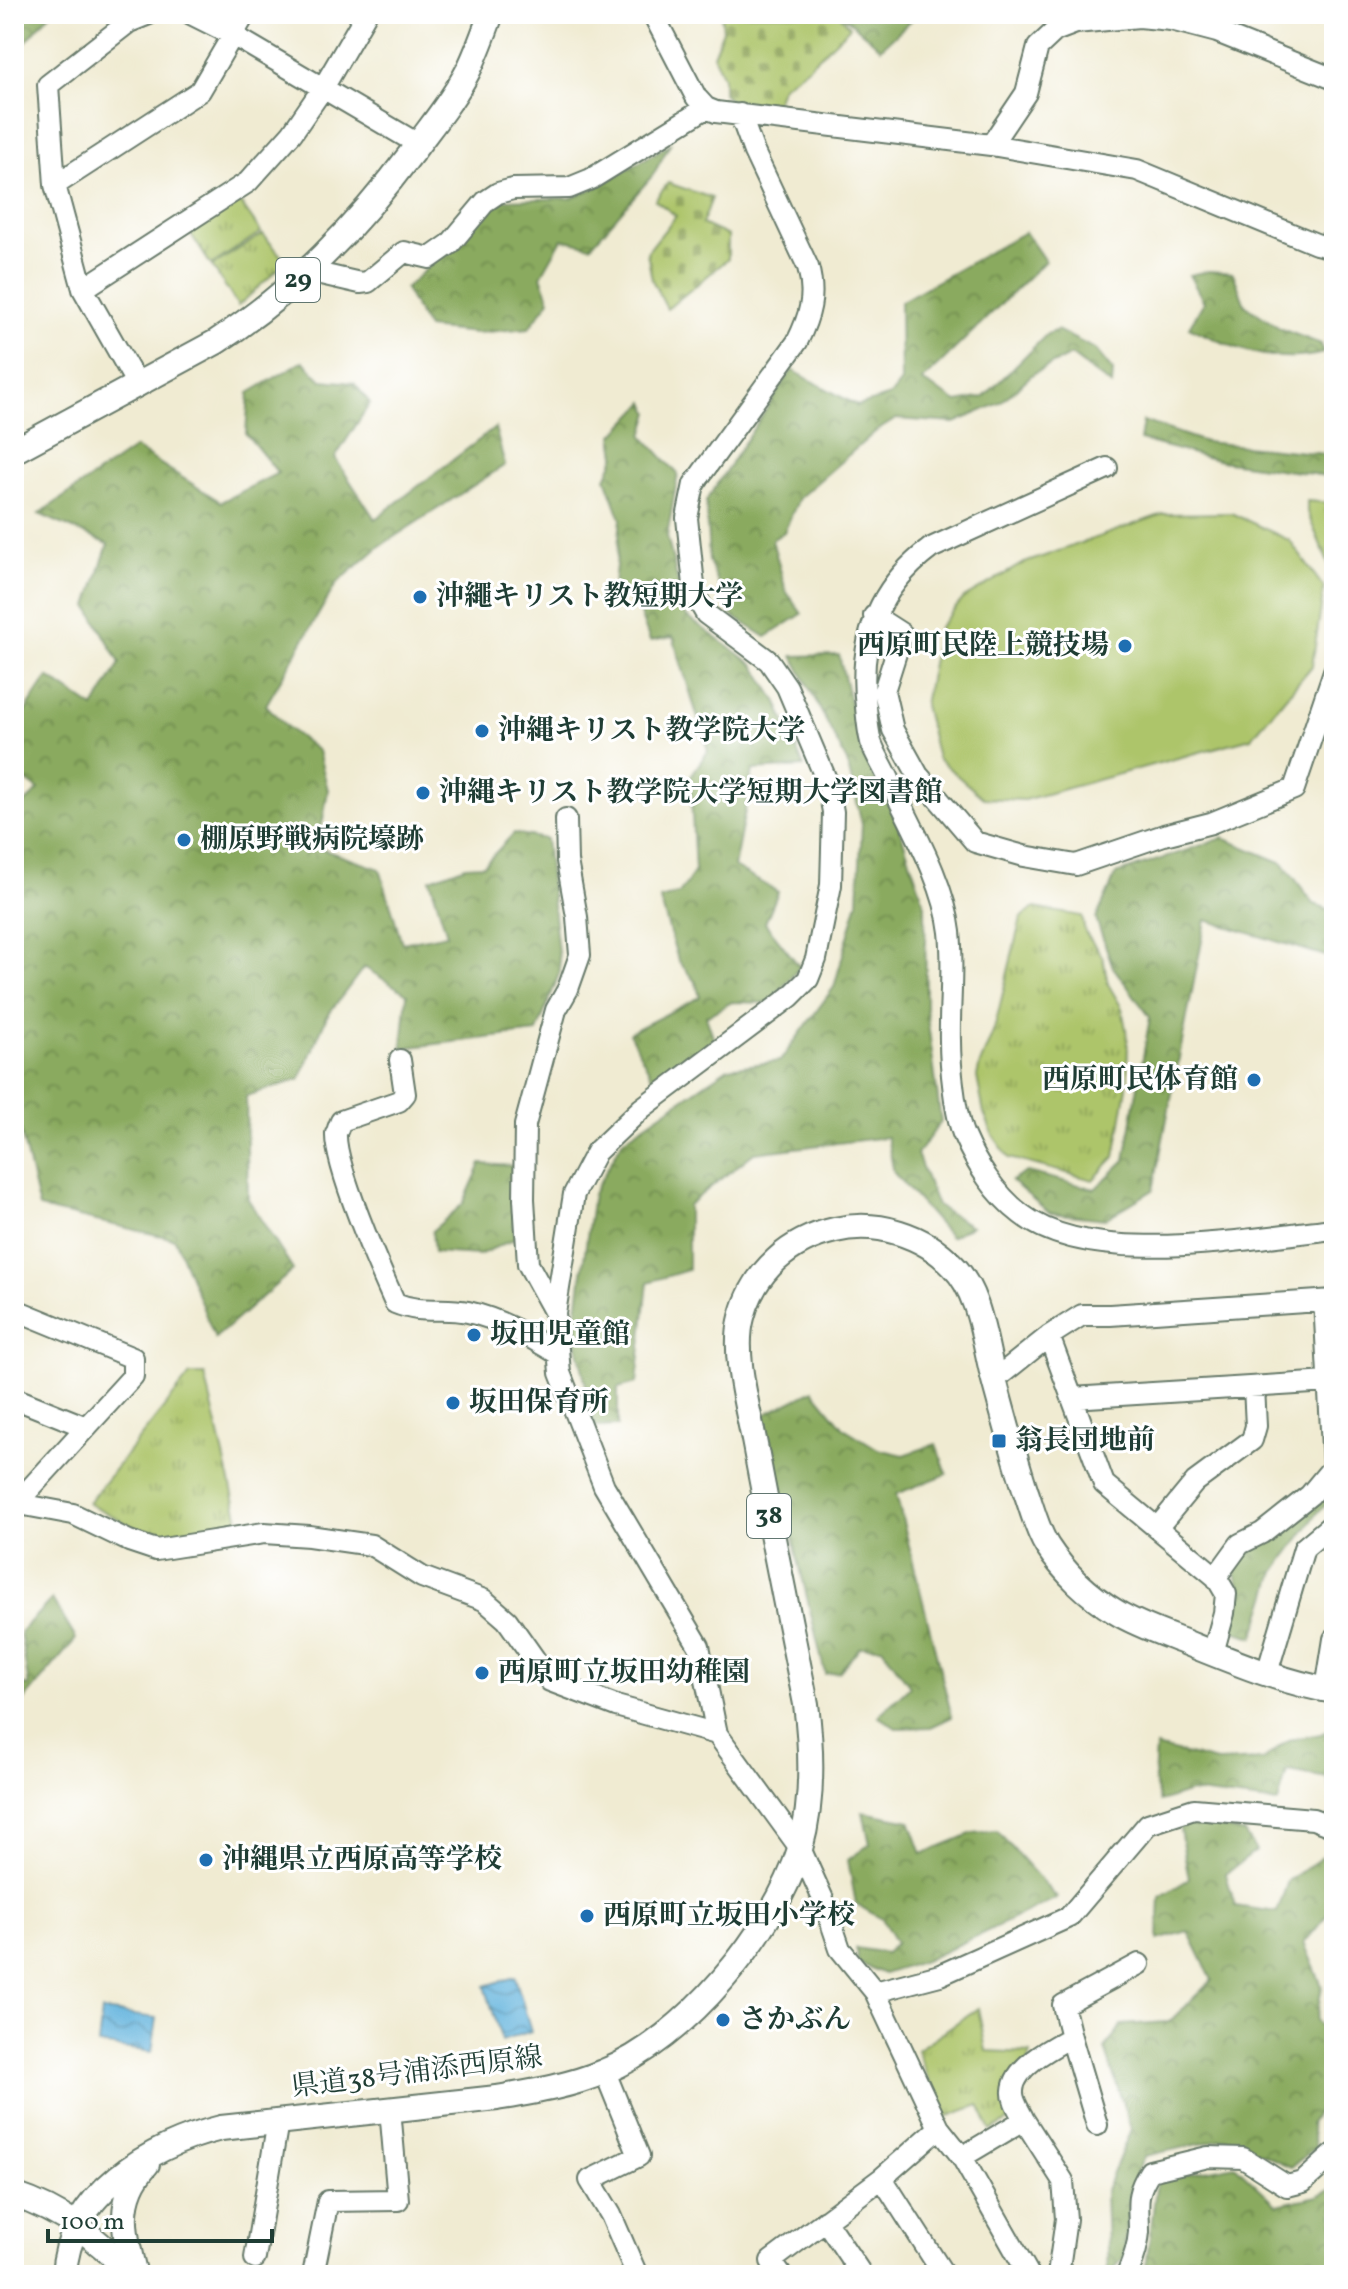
<svg xmlns="http://www.w3.org/2000/svg" width="1348" height="2289" viewBox="0 0 1348 2289" font-family="Vollkorn,'Noto Serif JP',serif">
	<defs>
		<pattern id="grass-tufts" width="24" height="20" patternUnits="userSpaceOnUse" patternTransform="scale(2)"><rect width="24" height="20" fill="#adc56b"/><path d="M3 7l-1-3M5 7V3M7 7l1-3M15 17l-1-3M17 17v-4M19 17l1-3" fill="none" stroke="#8ca159"/></pattern>
		<pattern id="forest-crowns" width="20" height="18" patternUnits="userSpaceOnUse" patternTransform="scale(2)"><rect width="20" height="18" fill="#8aaa5f"/><path d="M2 6a3 3 0 1 1 6 0M12 15a3 3 0 1 1 6 0" fill="none" stroke="#708c4f"/></pattern>
		<pattern id="cemetery-stones" width="16" height="16" patternUnits="userSpaceOnUse" patternTransform="scale(2)"><rect width="16" height="16" fill="#adc56b"/><path d="M2 7V4a2 2 0 0 1 4 0v3zM10 15v-3a2 2 0 0 1 4 0v3z" fill="#8ca159"/></pattern>
		<pattern id="water-waves" width="16" height="10" patternUnits="userSpaceOnUse" patternTransform="scale(2)"><rect width="16" height="10" fill="#62b3dd"/><path d="M0 5q4-4 8 0t8 0" fill="none" stroke="#5093b4"/></pattern>
	</defs>
	<rect width="100%" height="100%" fill="#fff"/>
	<filter id="ink" filterUnits="userSpaceOnUse"><feTurbulence type="fractalNoise" baseFrequency=".0125" numOctaves="2"/><feDisplacementMap in="SourceGraphic" scale="16" xChannelSelector="R" yChannelSelector="G"/><feConvolveMatrix kernelMatrix="1 2 1 2 8 2 1 2 1" color-interpolation-filters="sRGB"/></filter>
	<filter id="wash" filterUnits="userSpaceOnUse"><feTurbulence type="fractalNoise" baseFrequency=".006" numOctaves="4" result="noise"/><feDisplacementMap in="SourceGraphic" scale="32" xChannelSelector="R" yChannelSelector="G"/><feGaussianBlur stdDeviation="1.8" result="paint"/><feColorMatrix in="noise" values="0 0 0 0 0 0 0 0 0 0 0 0 0 0 0 0 0 1.4 0 .05"/><feComposite in="paint" operator="in"/></filter>
	<g filter="url(#wash)">
		<rect width="100%" height="100%" fill="#f0ebd2"/>
		<path fill="url(#grass-tufts)" stroke="#668150" stroke-width="2" d="M238 199 261 232 211 265 189 231Z
			M263 234 286 262 238 306 212 266Z
			M1307 501 1334 503V577L1307 512Z
			M1034 908 1082 916 1085 932 1103 958 1108 984 1122 1008 1128 1040 1127 1087 1115 1157 1093 1180 1009 1158 993 1135 984 1113 977 1077 980 1064 994 1030 1021 918Z
			M190 1375H205L239 1520 152 1537 88 1503Z
			M978 2008 986 2051 1030 2053 1013 2118 991 2131 979 2105 943 2118 917 2050Z"/>
		<path fill="url(#forest-crowns)" stroke="#54744a" stroke-width="2" d="M14 14H50L16 53 14 66Z
			M841 14H918L881 48Z
			M670 144 653 175 591 246 562 239 541 276 550 300 529 328 476 333 427 328 405 289 486 212 504 200 571 198 603 184Z
			M1025 232 1045 261 922 381 957 402 984 397 1047 334 1057 330 1095 349 1113 371 1112 386 1071 355 1034 373 1000 403 955 423 896 419 875 432 799 498 784 532 772 540 786 591 802 614 766 637 731 615 709 561 706 501 792 370 858 406 890 396 901 382 900 302Z
			M1209 271 1233 273 1245 305 1281 329 1321 344 1323 353C1275 366 1231 348 1189 327L1204 302 1189 275Z
			M303 361 322 380 354 383 370 403 335 458 375 519 495 428 505 465 380 546 336 584 266 705 288 728 318 751 328 790 318 848 380 869 402 943 447 934 430 879 466 866 484 865 514 833 546 839 560 971 537 1032 402 1048 407 994 364 967 327 1016 300 1079 246 1096 248 1199 293 1270 215 1338 175 1239 39 1208 14 1103V813L39 790 14 772V728L48 677 94 708 120 663 88 606 108 544 39 514 135 448 221 502 278 473 246 434 249 393Z
			M645 402 650 412 643 436 678 474 667 536 686 616 754 665 777 702 804 767 753 770 734 867 778 892 765 923 800 967 769 1003 732 1002 706 1016 714 1039 655 1082 629 1033 700 997 696 983 678 960 660 899 679 894 695 871 690 777 708 751 673 637 650 641 639 611 614 584 621 519 606 478 616 455 613 436Z
			M1143 421 1205 442 1334 455V477L1221 461 1140 440Z
			M839 655 863 756 896 819 925 905 926 1008 941 1122 917 1154 937 1206 971 1226 950 1237 894 1173 887 1137 754 1153 688 1205V1270L648 1282 637 1383 618 1388V1426L595 1427 574 1331 593 1194 623 1140 728 1068 780 1061 834 987 858 901 862 824 847 762 793 656Z
			M1223 838 1283 863 1314 904 1334 911 1332 958 1206 920 1153 1190 1105 1219 1050 1213 1011 1181 1027 1172 1095 1189 1125 1160 1150 1017 1113 967 1096 919 1116 874Z
			M481 1164 514 1166V1239L479 1255 434 1252 432 1231 463 1204Z
			M813 1390 844 1428 878 1449 904 1455 936 1444 947 1474 896 1494 952 1717 931 1727 896 1728 878 1716 910 1686 882 1647H860L839 1672 825 1674 764 1415Z
			M1334 1483V1498L1319 1511 1275 1572 1254 1637 1233 1631 1241 1589 1235 1572 1242 1554C1288 1534 1301 1519 1334 1483Z
			M52 1599 76 1639 14 1712V1683L29 1686 20 1632Z
			M1334 1727V1806L1328 1778 1287 1771 1278 1803 1190 1792 1160 1802 1154 1781 1156 1747 1217 1762 1263 1760 1288 1740 1321 1734Z
			M863 1812 910 1821 922 1854 973 1833 997 1831 1057 1898 924 1961 884 1974 858 1963 856 1948 886 1953 896 1943 882 1919 856 1904 848 1860 870 1844Z
			M1196 1821 1244 1833 1256 1851 1226 1874 1235 1906 1277 1912 1288 1881 1334 1849V1907L1304 1943 1322 1986 1316 2020 1334 2044V2082L1310 2124 1316 2147 1291 2167 1227 2138 1144 2156 1130 2190 1124 2258 1108 2275 1105 2193 1131 2129 1105 2049 1122 2025 1169 2022 1212 1980 1188 1931 1158 1940 1160 1897 1189 1879 1179 1824Z
			M1235 2165 1277 2205 1318 2196 1334 2188V2275H1145L1157 2180Z"/>
		<path fill="url(#cemetery-stones)" stroke="#668150" stroke-width="2" d="M721 14H839L850 27 806 69 782 86 775 105 731 101 723 93V77L713 55 723 30Z
			M668 183 712 198 702 224 728 236V259L667 309 652 280 647 252 676 216 655 200Z"/>
		<path fill="#adc56b" stroke="#668150" stroke-width="2" d="M1231 513 1289 540 1324 588 1312 666 1251 738 1024 800 983 798 937 758 924 705 939 627 964 598 1022 564 1163 514Z"/>
		<path fill="url(#water-waves)" stroke="#407888" stroke-width="2" d="M515 1977 531 2031 502 2041 485 1986Z
			M102 2011 157 2018 152 2052 98 2045Z"/>
	</g>
	<g filter="url(#ink)">
		<g fill="none" stroke-linecap="round" stroke-linejoin="round">
			<g stroke="#687a6b" stroke-width="24">
				<path id="minor" d="M191 14 231 34 418 144
					M653 14 696 97 706 108 716 112 991 145 1137 170 1316 244 1334 248
					M740 114 754 152 808 267C816 296 810 316 797 342L694 484 687 518 695 595 706 614 769 661 787 687 828 784 833 812 831 885 816 959 808 979 790 997 642 1108 596 1152 574 1194 555 1313 560 1373 604 1486 699 1646 717 1734 800 1848 823 1899 840 1949 875 1992 939 2128 962 2157 1029 2275
					M991 145 1026 93 1038 47 1055 31 1076 23 1139 17 1171 20 1217 32 1334 79
					M55 185 200 91 245 14
					M308 271 360 283 368 282 404 252 430 258 450 244 486 201 498 193 513 189 569 188 591 179 706 108
					M83 289 248 182 292 133 323 88 366 14
					M138 386 83 289 55 185 48 85 129 22 149 14
					M1107 468 931 548C877 588 858 641 866 707 867 718 868 731 871 742 875 754 882 764 887 775 909 823 944 880 950 932 954 968 949 1005 950 1041 950 1064 955 1116 964 1136 976 1164 996 1195 1021 1214 1091 1269 1249 1238 1334 1229
					M874 616 902 634 884 691 893 730 918 775 975 842 1024 856 1076 865 1164 835 1211 823 1294 789 1334 671
					M400 1060 405 1094 399 1101 341 1121C340 1123 337 1132 336 1133 334 1165 380 1270 395 1303 424 1315 441 1306 468 1312 501 1319 530 1337 558 1354
					M1324 1301 1333 1466
					M555 1313 528 1264 524 1199 525 1125 556 1010 568 989 580 955 577 917 567 861 566 819
					M14 1315 16 1310 133 1358V1376L16 1504
					M1049 1336 1104 1484 1216 1577 1226 1594 1224 1613 1213 1653
					M994 1380 1049 1336 1082 1315H1110L1334 1300
					M14 1398 86 1427
					M1072 1398 1329 1382
					M14 1503 73 1514 129 1541 156 1550 264 1533 309 1536 371 1545 422 1577 484 1600 507 1620 550 1681 616 1706 717 1734
					M1158 1527 1195 1482 1252 1440 1256 1426 1254 1387
					M1216 1577 1240 1544 1262 1533 1310 1495 1334 1466
					M1267 1673 1304 1548 1334 1523
					M1326 1689 1334 1639
					M875 1992 940 1975 1069 1917 1148 1824 1194 1809 1313 1819 1334 1827
					M1071 2037 1063 2005 1139 1964
					M605 2072 639 2156 590 2180 611 2215 637 2275
					M1024 2120C1020 2111 1012 2101 1013 2091 1014 2066 1053 2047 1071 2037L1097 2125
					M962 2157 1024 2120 1063 2181 1066 2219 1058 2275
					M882 2178 944 2275
					M825 2220 862 2275
					M255 2258 278 2121
					M313 2275 328 2201 398 2200 390 2109
					M781 2275 771 2261 882 2178 939 2128
					M1127 2275C1133 2261 1138 2247 1139 2232 1139 2204 1134 2196 1150 2171L1208 2157 1243 2158 1287 2186 1303 2182 1334 2154"/>
			</g>
			<g stroke="#687a6b" stroke-width="28">
				<path id="major" d="M14 451 216 342C295 291 357 226 413 151 432 125 453 100 468 71 477 53 484 33 491 14
					M14 2195C63 2211 97 2238 132 2275
					M64 2275C68 2194 151 2145 221 2128L497 2098C532 2092 570 2086 603 2072 684 2041 775 1931 800 1849 813 1804 812 1751 806 1704 789 1618 771 1531 755 1445 748 1408 732 1354 742 1317 754 1271 790 1240 835 1230 877 1220 924 1235 953 1266 981 1294 984 1343 994 1380 1004 1417 1014 1455 1026 1492 1032 1509 1037 1530 1047 1546 1064 1572 1089 1596 1116 1612 1137 1625 1164 1634 1187 1643 1234 1662 1284 1683 1334 1691
					M135 2275C124 2235 115 2198 147 2164"/>
			</g>
			<use href="#minor" stroke="#fff" stroke-width="20"/>
			<use href="#major" stroke="#fff" stroke-width="24"/>
		</g>
	</g>
	<g fill="#1f6fb2" stroke="#fff" stroke-width="3">
		<circle cx="420" cy="597" r="8"/>
		<circle cx="1125" cy="646" r="8"/>
		<circle cx="482" cy="731" r="8"/>
		<circle cx="423" cy="793" r="8"/>
		<circle cx="184" cy="840" r="8"/>
		<circle cx="1254" cy="1080" r="8"/>
		<circle cx="474" cy="1335" r="8"/>
		<circle cx="453" cy="1403" r="8"/>
		<rect x="991" y="1433" width="16" height="16" rx="4"/>
		<circle cx="482" cy="1673" r="8"/>
		<circle cx="206" cy="1860" r="8"/>
		<circle cx="587" cy="1916" r="8"/>
		<circle cx="723" cy="2020" r="8"/>
	</g>
	<g text-anchor="middle" dominant-baseline="central" stroke-width="6" stroke-linejoin="round" paint-order="stroke">
		<g fill="#fff" stroke="#627771" stroke-width="2">
			<rect x="276" y="258" width="44" height="44" rx="6"/>
			<rect x="747" y="1494" width="44" height="44" rx="6"/>
		</g>
		<g font-size="26" font-weight="bold" fill="#1f3d34">
			<text x="298" y="280">29</text>
			<text x="769" y="1516">38</text>
		</g>
		<g font-size="28" font-weight="bold" fill="#1f3d34" stroke="#fff" text-anchor="start">
			<text x="436" y="597">沖繩キリスト教短期大学</text>
			<text x="1109" y="646" text-anchor="end">西原町民陸上競技場</text>
			<text x="498" y="731">沖縄キリスト教学院大学</text>
			<text x="439" y="793">沖縄キリスト教学院大学短期大学図書館</text>
			<text x="200" y="840">棚原野戦病院壕跡</text>
			<text x="1238" y="1080" text-anchor="end">西原町民体育館</text>
			<text x="490" y="1335">坂田児童館</text>
			<text x="469" y="1403">坂田保育所</text>
			<text x="1015" y="1441">翁長団地前</text>
			<text x="498" y="1673">西原町立坂田幼稚園</text>
			<text x="222" y="1860">沖縄県立西原高等学校</text>
			<text x="603" y="1916">西原町立坂田小学校</text>
			<text x="739" y="2020">さかぶん</text>
		</g>
		<g font-size="28" fill="#1f3d34" stroke="#fff">
			<text transform="translate(417 2073) rotate(-7)">県道38号浦添西原線</text>
		</g>
	</g>
	<rect width="1348" height="2289" fill="none" stroke="#fff" stroke-width="48"/>
	<path d="M48 2229v12h224v-12" fill="none" stroke="#1f3d34" stroke-width="4"/>
	<text x="60" y="2229" font-size="24" fill="#1f3d34" stroke="#ffffff" stroke-width="6" paint-order="stroke">100 m</text>
</svg>
